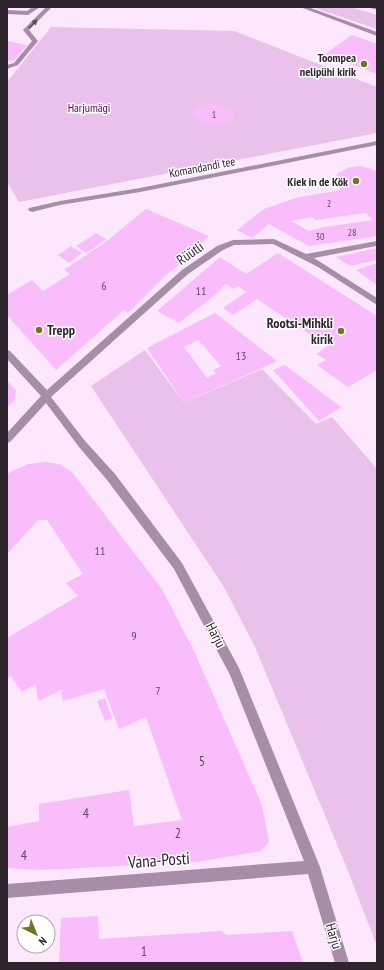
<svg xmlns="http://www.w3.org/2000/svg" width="384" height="970" viewBox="0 0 384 970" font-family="'PT Sans Narrow',sans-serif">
	<rect width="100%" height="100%" fill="#fce7fc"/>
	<path fill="#eac1eb" d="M312 7H351L377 15V29Z
		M51 27 234 31 377 87V133L19 202 7 182V82Z
		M145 350 184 403 262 369 316 424 332 417 377 469V946L346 866 255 647 224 587 91 386Z"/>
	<path fill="#fabdfb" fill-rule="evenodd" d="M352 35 377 44V74L325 54Z
		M7 41 27 45 13 61 7 60Z
		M211 103 227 107 233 111 235 115 233 120 226 124 210 125 204 124 194 117 192 112 196 108Z
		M361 166 377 171V236L309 246 269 224 252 238 237 230 264 209 299 197 341 190 336 182V177L338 173 350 167ZM366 213 373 220 325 227 309 231 291 221 313 217 315 220Z
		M146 209 209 236 172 271H170L128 313 124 310 56 370 7 315V295L32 280 43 291 70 274 64 270 107 241Z
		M96 233 106 239 94 248 86 253 76 246Z
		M71 246 82 253 69 263 58 255Z
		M377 248V260L350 266 336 257Z
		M278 253 377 316V370L348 387 317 365 326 360 317 354 327 346 257 299 233 315 223 308 246 292 238 286 234 289 226 284 222 287 220 291 179 323 157 311 220 257 246 274Z
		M377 263V285L356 270Z
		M215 313 277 361 184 403 147 348ZM198 340 221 366 213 370 216 373 207 378 184 347Z
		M285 365 341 407 319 421 273 370Z
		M7 381 16 390 15 400 7 407Z
		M46 462 59 464 72 472 162 589 194 651 262 805 269 842 261 851 197 862 41 870 7 868V827L39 821V804L129 790 134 826 182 820 146 717 119 729 104 689 63 701 61 690 38 701 36 684 22 692 11 676 7 678V638L78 596 66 583 83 574 47 520H38L7 554V475L10 472 28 464Z
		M105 698 112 718 105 721 97 701Z
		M98 916 99 939 222 931 226 935 292 931 303 963H59L61 918Z"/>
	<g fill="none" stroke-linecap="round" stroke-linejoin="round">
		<path fill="#a78da7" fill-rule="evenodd" d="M33 7H40L28 15 7 14V10L27 11Z
			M46 7H52L29 30 38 41 18 65 7 69V65L14 63 32 41 23 30Z
			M300 7H308L377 32V36Z
			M370 7H377V10L371 8Z
			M377 141V145L140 192 60 205 32 212 28 210 29 208 60 201 140 188Z
			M274 239 306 254 377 241 376 246 314 258 377 298V305L318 267 273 244 234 245 223 250 188 274 51 397 85 441 115 474 182 563 239 668 320 867 349 963H335L308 874 7 898V884L304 861 230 675 174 569 107 480 79 447 46 403 10 442 7 443V433L41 396 7 359V350L10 351 47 390 182 270 217 246 233 240Z"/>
	</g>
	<defs><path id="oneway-solid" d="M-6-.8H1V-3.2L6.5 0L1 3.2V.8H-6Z"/></defs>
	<use fill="#594959" href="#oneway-solid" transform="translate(33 24) rotate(-46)"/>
	<g fill="#6d7722" stroke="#fff" stroke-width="1.5">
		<circle cx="364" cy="64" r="4"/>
		<circle cx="356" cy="181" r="4"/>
		<circle cx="39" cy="330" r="4"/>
		<circle cx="341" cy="331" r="4"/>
	</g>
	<g text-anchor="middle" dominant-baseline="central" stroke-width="3" stroke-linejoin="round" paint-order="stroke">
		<g font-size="10" fill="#624b62">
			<text x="214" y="114">1</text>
			<text x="329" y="203">2</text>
			<text x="352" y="232">28</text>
			<text x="320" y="236">30</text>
		</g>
		<g font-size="12" font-weight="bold" fill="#2f252f" stroke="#fff" text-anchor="end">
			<text x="356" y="57">Toompea<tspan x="356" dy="14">nelipühi kirik</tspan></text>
			<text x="348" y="181">Kiek in de Kök</text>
		</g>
		<g font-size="12" fill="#520956" stroke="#fff">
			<text x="89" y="107">Harjumägi</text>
		</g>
		<g font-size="12" fill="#2f252f" stroke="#fff">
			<text transform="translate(202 167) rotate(-11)">Komandandi tee</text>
		</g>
		<g font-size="12" fill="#624b62">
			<text x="104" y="285">6</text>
			<text x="201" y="290">11</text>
			<text x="241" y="355">13</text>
			<text x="100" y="550">11</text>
			<text x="134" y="635">9</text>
			<text x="158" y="690">7</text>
		</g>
		<g font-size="14" fill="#2f252f" stroke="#fff">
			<text transform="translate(190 253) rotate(-35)">Rüütli</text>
			<text transform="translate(216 635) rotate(62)">Harju</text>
			<text transform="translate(334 936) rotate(73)">Harju</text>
		</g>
		<g font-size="14" font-weight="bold" fill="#2f252f" stroke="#fff" text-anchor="end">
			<text x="333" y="323">Rootsi-Mihkli<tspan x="333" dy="16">kirik</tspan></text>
			<text x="47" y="330" text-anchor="start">Trepp</text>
		</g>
		<g font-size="14" fill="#624b62">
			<text x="202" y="761">5</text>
			<text x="86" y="813">4</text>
			<text x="178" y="833">2</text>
			<text x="24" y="855">4</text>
			<text x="144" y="951">1</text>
		</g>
		<g font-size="17" fill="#2f252f" stroke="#fff">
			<text transform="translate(159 860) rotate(-4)">Vana-Posti</text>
		</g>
	</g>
	<rect width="384" height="970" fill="none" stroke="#2f252f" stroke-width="16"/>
	<g transform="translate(36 934) rotate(137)"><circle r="19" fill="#ffffff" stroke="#aca8ac"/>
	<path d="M0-3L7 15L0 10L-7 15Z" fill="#6d7722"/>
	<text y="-6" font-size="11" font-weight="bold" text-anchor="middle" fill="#2f252f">N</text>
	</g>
</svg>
